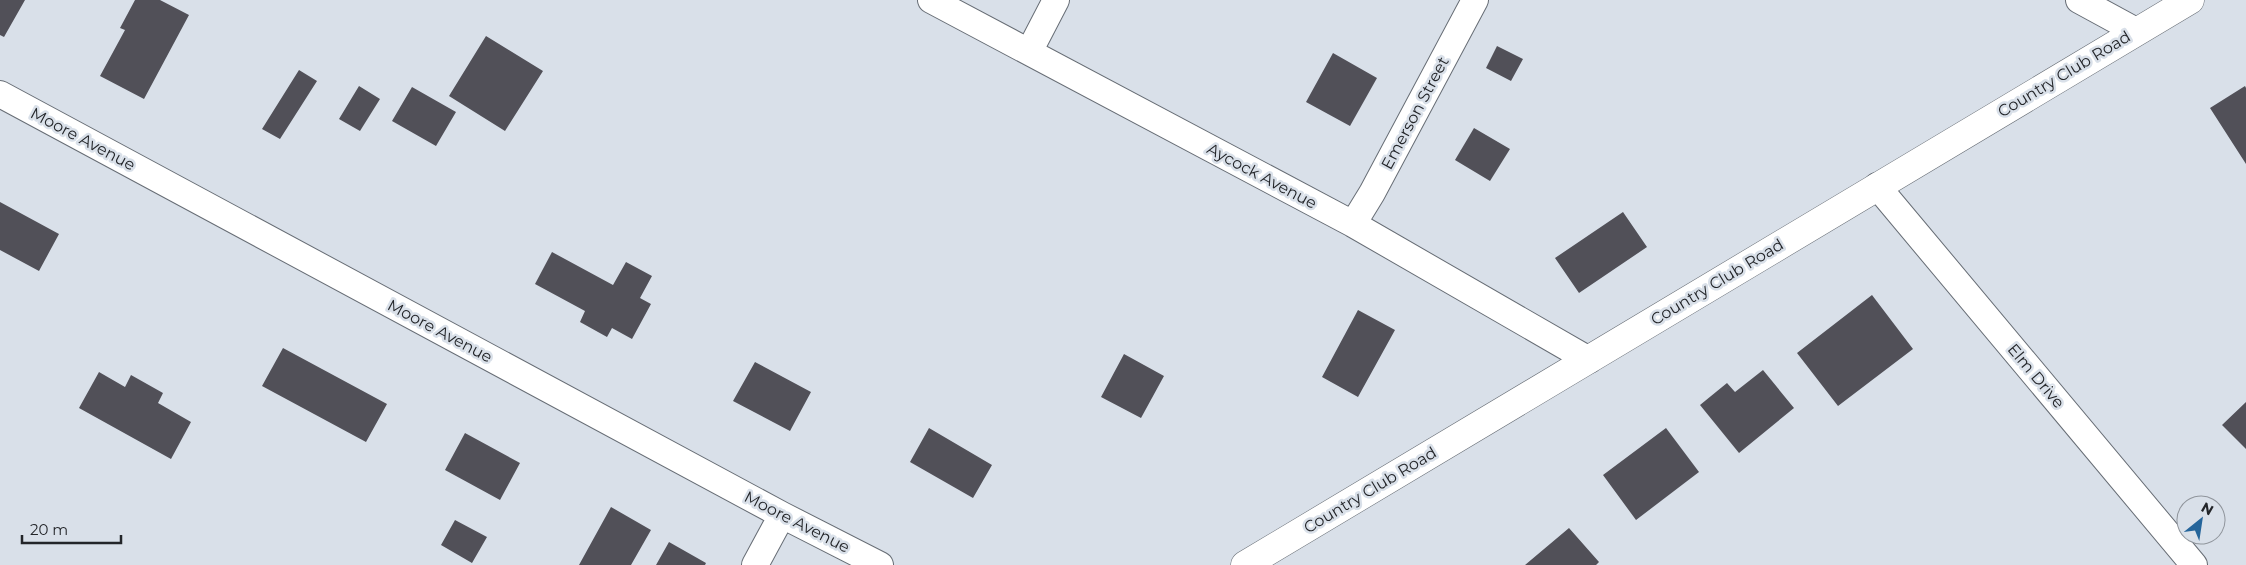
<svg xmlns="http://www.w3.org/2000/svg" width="2246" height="565" viewBox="0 0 2246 565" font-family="Montserrat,sans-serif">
	<rect width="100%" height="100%" fill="#d9e0e9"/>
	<path fill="#515058" d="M0 0H25L4 37 0 35Z
		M135 0H160L189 15 144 99 100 76 125 30 120 28Z
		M486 36 543 71 505 131 449 96Z
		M1497 46 1523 59 1511 81 1486 68Z
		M1333 53 1377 78 1350 126 1306 102Z
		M299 70 317 81 280 139 262 129Z
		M359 86 380 99 360 131 339 119Z
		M2245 86 2246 88V164L2210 108Z
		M412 87 456 112 436 146 392 121Z
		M1474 128 1510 149 1490 181 1455 160Z
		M0 202 59 234 39 271 0 250Z
		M1623 212 1647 247 1579 293 1555 258Z
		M552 252 613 285 626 262 652 276 640 298 651 304 632 339 612 328 607 337 580 322 585 311 535 284Z
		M1872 295 1913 349 1838 406 1797 353Z
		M1358 310 1395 330 1358 397 1322 377Z
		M283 348 387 404 366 442 262 386Z
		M1124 354 1164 376 1141 418 1101 397Z
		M755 362 811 392 790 431 733 401Z
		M1763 370 1794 408 1739 453 1700 405 1727 383 1735 392Z
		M99 372 125 387 131 375 163 393 158 403 191 422 171 459 79 408Z
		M2246 402V449L2222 425Z
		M929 428 992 465 973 498 910 462Z
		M1666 428 1699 472 1636 520 1603 475Z
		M465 433 520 463 500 500 445 470Z
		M611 507 651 530 631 565H579Z
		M455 520 487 537 472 563 441 545Z
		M1569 528 1599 562 1596 565H1525Z
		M669 542 706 563 705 565H656Z"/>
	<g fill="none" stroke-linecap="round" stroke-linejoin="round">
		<g stroke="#676d75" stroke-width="28">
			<path id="street" d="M931 0 1353 224 1589 360
				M2079 0 2136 31
				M1029 52 1056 0
				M0 94 782 515 880 565
				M1877 186 2194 565
				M1353 224 1372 193 1475 0
				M755 565 782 515"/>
		</g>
		<g stroke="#676d75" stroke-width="29">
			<path id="secondary" d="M1245 565 2190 0"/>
		</g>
		<use href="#street" stroke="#fff" stroke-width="26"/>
		<use href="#secondary" stroke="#fff" stroke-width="28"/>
	</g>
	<g text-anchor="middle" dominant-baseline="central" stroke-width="5" stroke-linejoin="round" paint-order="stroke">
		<g font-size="16" fill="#232529" stroke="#d9e0e9">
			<text transform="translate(2064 74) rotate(-31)">Country Club Road</text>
			<text transform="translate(1415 113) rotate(-62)">Emerson Street</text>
			<text transform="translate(83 139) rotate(28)">Moore Avenue</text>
			<text transform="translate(1262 176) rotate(28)">Aycock Avenue</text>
			<text transform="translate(1717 282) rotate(-31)">Country Club Road</text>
			<text transform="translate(440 331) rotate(28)">Moore Avenue</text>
			<text transform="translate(2036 376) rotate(50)">Elm Drive</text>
			<text transform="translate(1370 490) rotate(-31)">Country Club Road</text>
			<text transform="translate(797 522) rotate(27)">Moore Avenue</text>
		</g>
	</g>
	<g transform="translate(2201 520) rotate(30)"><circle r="24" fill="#d9e0e9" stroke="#90959c"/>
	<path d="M0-4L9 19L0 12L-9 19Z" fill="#25659b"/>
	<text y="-8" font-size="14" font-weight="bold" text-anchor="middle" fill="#232529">N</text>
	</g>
	<path d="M22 535v8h99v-8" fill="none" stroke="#232529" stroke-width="2.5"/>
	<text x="30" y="535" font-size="15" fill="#232529" stroke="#d9e0e9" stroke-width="4" paint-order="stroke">20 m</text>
</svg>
